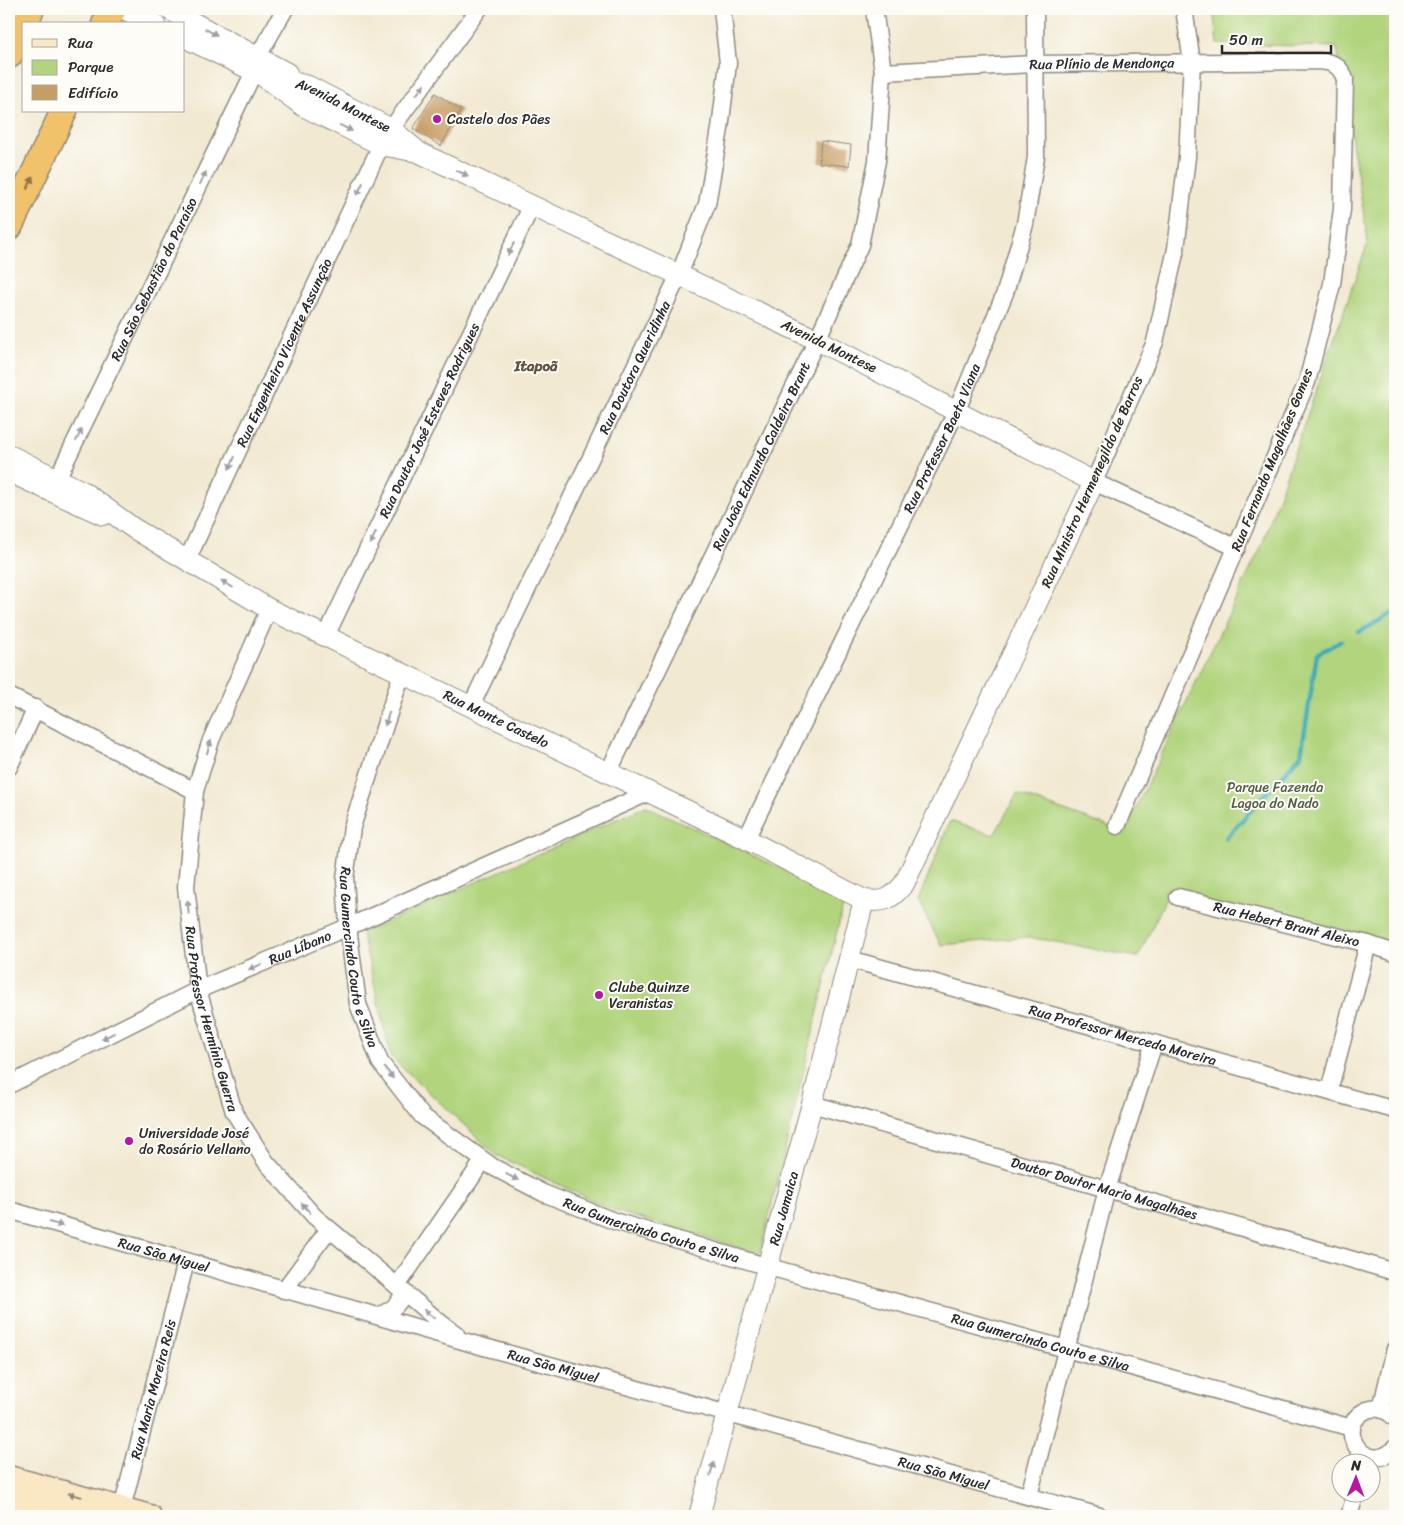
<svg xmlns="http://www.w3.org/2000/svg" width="1404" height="1525" viewBox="0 0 1404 1525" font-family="Sriracha,sans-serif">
	<rect width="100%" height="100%" fill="#fdfcf7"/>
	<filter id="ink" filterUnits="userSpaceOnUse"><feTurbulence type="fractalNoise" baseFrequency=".02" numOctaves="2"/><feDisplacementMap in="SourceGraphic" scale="10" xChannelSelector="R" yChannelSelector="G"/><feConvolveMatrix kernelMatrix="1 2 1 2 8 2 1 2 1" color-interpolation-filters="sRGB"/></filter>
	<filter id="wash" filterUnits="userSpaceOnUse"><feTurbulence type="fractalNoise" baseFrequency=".0096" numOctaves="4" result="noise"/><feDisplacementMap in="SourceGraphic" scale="20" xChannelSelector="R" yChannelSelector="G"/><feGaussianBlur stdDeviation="1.12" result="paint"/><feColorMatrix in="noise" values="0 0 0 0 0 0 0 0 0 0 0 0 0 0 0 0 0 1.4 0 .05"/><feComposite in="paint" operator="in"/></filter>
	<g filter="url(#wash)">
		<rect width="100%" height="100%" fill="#f2e9d2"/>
		<path fill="#b1d47d" stroke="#6e8054" d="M1213 9H1395V947L1371 940 1168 894 1138 957 1028 937 941 945 918 901 950 821 994 835 1017 794 1124 832 1262 545 1368 242 1337 47 1217 44Z
			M646 806 845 898 760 1254 615 1211 496 1155 391 1057 362 933Z"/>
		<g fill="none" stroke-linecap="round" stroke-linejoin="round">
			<path stroke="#3aabb5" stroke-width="4.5" d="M1359 632 1395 612
				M1226 838 1301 755 1317 654 1341 641"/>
		</g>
		<g id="blocks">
			<path fill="#c79d66" d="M435 93 461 110 441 146 413 129Z
				M821 141 851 145 849 166 819 163Z"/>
		</g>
	</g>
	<g filter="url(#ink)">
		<use href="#blocks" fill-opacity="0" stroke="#8e8a7e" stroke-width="1"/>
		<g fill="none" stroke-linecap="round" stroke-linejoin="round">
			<g stroke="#8e8a7e" stroke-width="19">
				<g id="minor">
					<path d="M1184 9 1192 62 1187 157 1176 249 1155 342 1094 482 1237 548"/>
					<path d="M258 56 285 9"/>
					<path id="s1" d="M883 72 1035 64 1319 61C1334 62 1340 66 1345 79L1342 209 1332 284 1307 382 1117 826"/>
					<path d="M391 129 479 9"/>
					<path id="s2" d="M57 479 250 80"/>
					<path id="s3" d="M187 560 381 145"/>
					<path id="s4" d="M269 609 211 740 195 791 186 887 198 990 234 1112 266 1162 314 1216 442 1324 456 1334"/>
					<path id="s5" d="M326 636 532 205"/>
					<path id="s6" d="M402 673 352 827 345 879 348 927 358 1004 380 1062 422 1116 493 1167 543 1193 614 1221 769 1267 1352 1428"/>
					<path d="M9 696 195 791"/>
					<path id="s7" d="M471 706 679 275 707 204 720 129 728 63 722 9"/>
					<path d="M9 767 36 708"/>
					<path id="s8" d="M608 773 817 340 860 245 877 161 883 72 874 9"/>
					<path id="s9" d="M746 839 957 410 1005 293 1025 224 1036 157 1035 9"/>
					<path id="s10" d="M1178 897 1368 944 1395 953"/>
					<path id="s11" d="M849 959 1395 1110"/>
					<path id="s12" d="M9 1085 198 990 348 927 650 792"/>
					<path d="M1329 1091 1368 944"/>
					<path id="s13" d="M812 1104 1395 1272"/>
					<path id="s14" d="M9 1210 477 1345 1100 1516"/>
					<path d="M397 1286 483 1161"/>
					<path d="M284 1290 329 1229"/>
					<path d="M377 1316C391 1311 398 1306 404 1292"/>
					<path d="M1381 1409 1395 1349"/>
					<path d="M1395 1418C1387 1410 1378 1406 1367 1410 1331 1426 1366 1479 1395 1448"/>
					<path d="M1029 1496 1107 1189 1154 1043"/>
					<path id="s15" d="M120 1516 186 1262"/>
					<path d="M1349 1516 1356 1492"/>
				</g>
			</g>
			<g stroke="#8e8a7e" stroke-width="22">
				<g id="tertiary">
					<path d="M124 9 155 24"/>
					<path d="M168 9 287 73"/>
					<path id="s16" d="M268 76 308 86 391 129 417 151"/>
					<path id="s17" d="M9 455 82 491 133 528 269 609 746 839 864 900C885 903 891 899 904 884L1094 482 817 340 418 152 381 145 303 106 260 74 184 37"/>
					<path d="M9 472 103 515"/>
					<path id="s18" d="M699 1516 812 1104 864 900"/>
				</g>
			</g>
			<g stroke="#8e8a7e" stroke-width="25">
				<path id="secondary" d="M9 1477 150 1516
					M9 1497 79 1516"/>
			</g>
			<g stroke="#8e8a7e" stroke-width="29">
				<path id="trunk" d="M105 24 113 9
					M9 55 31 9
					M9 227 64 111"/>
			</g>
			<use href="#minor" stroke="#fff" stroke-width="16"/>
			<use href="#tertiary" stroke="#fff" stroke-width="20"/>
			<use href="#secondary" stroke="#fae7c3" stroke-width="22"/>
			<use href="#trunk" stroke="#f2c26a" stroke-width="26"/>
		</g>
		<defs><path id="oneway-solid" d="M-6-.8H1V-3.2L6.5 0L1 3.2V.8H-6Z" transform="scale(1.25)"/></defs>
		<g fill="#a0a0a0">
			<use href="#oneway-solid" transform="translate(211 32) rotate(28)"/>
			<use href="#oneway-solid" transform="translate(420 90) rotate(-54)"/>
			<use href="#oneway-solid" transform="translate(346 128) rotate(26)"/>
			<use href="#oneway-solid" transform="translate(462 173) rotate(25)"/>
			<use href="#oneway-solid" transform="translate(203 178) rotate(-64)"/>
			<use href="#oneway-solid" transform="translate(360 189) rotate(115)"/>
			<use href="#oneway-solid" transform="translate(511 249) rotate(116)"/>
			<use href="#oneway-solid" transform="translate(79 435) rotate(-64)"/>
			<use href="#oneway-solid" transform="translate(232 463) rotate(115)"/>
			<use href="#oneway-solid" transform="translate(373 538) rotate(116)"/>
			<use href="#oneway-solid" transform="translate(227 584) rotate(-149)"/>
			<use href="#oneway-solid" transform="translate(387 719) rotate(108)"/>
			<use href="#oneway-solid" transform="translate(209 747) rotate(-72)"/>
			<use href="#oneway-solid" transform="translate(188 907) rotate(-96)"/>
			<use href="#oneway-solid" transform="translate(255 967) rotate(157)"/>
			<use href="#oneway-solid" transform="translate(108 1036) rotate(153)"/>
			<use href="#oneway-solid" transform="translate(389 1073) rotate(52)"/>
			<use href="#oneway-solid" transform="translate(512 1177) rotate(27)"/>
			<use href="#oneway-solid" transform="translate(306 1208) rotate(-132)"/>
			<use href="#oneway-solid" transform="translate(56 1224) rotate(16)"/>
			<use href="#oneway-solid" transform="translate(429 1314) rotate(-140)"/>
			<use href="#oneway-solid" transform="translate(712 1469) rotate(-74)"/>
		</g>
		<use fill="#8e764a" href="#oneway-solid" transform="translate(30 183) rotate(-65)"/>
		<use fill="#928977" href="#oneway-solid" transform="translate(75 1495) rotate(-165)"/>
	</g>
	<g fill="#b5179e" stroke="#fdfcf7" stroke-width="2">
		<circle cx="437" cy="119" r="5"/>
		<circle cx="599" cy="995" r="5"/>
		<circle cx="129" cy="1141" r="5"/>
	</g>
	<g text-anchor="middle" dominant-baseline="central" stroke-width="4" stroke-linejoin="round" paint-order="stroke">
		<g font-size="14" fill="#2b2b2b" stroke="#fdfcf7">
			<text stroke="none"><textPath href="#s1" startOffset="219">Rua Plínio de Mendonça</textPath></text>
			<text stroke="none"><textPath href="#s16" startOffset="81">Avenida Montese</textPath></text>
			<text stroke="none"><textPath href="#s2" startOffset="222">Rua São Sebastião do Paraíso</textPath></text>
			<text transform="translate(829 346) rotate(26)">Avenida Montese</text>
			<text stroke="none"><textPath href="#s3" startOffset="229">Rua Engenheiro Vicente Assunção</textPath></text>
			<text stroke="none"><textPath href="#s7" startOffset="376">Rua Doutora Queridinha</textPath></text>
			<text stroke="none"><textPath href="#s5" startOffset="239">Rua Doutor José Esteves Rodrigues</textPath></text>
			<text stroke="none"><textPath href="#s9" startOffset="446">Rua Professor Baeta Viana</textPath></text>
			<text stroke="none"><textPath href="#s8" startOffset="352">Rua João Edmundo Caldeira Brant</textPath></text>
			<text transform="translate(1272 460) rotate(-68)">Rua Fernando Magalhães Gomes</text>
			<text transform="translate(1092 482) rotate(-66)">Rua Ministro Hermenegildo de Barros</text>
			<text stroke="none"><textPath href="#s17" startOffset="555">Rua Monte Castelo</textPath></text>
			<text stroke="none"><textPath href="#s10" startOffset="112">Rua Hebert Brant Aleixo</textPath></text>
			<text stroke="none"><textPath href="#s12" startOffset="322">Rua Líbano</textPath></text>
			<text stroke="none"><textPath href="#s6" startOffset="294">Rua Gumercindo Couto e Silva</textPath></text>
			<text stroke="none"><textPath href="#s4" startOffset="428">Rua Professor Hermínio Guerra</textPath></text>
			<text stroke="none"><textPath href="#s11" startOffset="284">Rua Professor Mercedo Moreira</textPath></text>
			<text stroke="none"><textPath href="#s13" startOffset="304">Doutor Doutor Mario Magalhães</textPath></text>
			<text stroke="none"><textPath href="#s18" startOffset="319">Rua Jamaica</textPath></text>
			<text stroke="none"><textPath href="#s6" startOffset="729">Rua Gumercindo Couto e Silva</textPath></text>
			<text stroke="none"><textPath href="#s14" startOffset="161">Rua São Miguel</textPath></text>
			<text stroke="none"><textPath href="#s6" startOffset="1134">Rua Gumercindo Couto e Silva</textPath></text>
			<text stroke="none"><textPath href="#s14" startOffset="566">Rua São Miguel</textPath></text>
			<text stroke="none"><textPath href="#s15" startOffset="131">Rua Maria Moreira Reis</textPath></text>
			<text stroke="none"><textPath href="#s14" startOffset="971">Rua São Miguel</textPath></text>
		</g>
		<g font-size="14" fill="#2b2b2b" stroke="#fdfcf7" text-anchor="start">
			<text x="447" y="119">Castelo dos Pães</text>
			<text x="609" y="987">Clube Quinze<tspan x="609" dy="16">Veranistas</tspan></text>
			<text x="139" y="1133">Universidade José<tspan x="139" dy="16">do Rosário Vellano</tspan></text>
		</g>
		<g font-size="14" fill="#535e44" stroke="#fdfcf7">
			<text x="1275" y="787">Parque Fazenda<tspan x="1275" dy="16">Lagoa do Nado</tspan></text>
		</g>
		<g font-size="15" font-weight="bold" fill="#625340" stroke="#fdfcf7">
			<text x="536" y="366">Itapoã</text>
		</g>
	</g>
	<rect width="1404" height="1525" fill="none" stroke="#fdfcf7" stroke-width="30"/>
	<rect x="22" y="22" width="162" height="90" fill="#fdfcf7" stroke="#a9a8a5"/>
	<rect x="32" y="39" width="25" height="8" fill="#fae7c3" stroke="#a9a8a5"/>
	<text x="68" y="48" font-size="15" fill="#2b2b2b">Rua</text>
	<rect x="32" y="60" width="25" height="15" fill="#b1d47d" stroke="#a9a8a5"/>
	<text x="68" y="72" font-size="15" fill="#2b2b2b">Parque</text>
	<rect x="32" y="85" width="25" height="15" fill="#c79d66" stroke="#a9a8a5"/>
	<text x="68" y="98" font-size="15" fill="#2b2b2b">Edifício</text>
	<g transform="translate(1356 1478) rotate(1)"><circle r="24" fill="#fdfcf7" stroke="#a9a8a5"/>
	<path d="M0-4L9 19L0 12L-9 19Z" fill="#b5179e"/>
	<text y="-8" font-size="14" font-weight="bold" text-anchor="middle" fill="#2b2b2b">N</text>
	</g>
	<path d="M1222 45v8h109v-8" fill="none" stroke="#2b2b2b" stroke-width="2.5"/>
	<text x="1229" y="45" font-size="15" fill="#2b2b2b" stroke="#fdfcf7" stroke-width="4" paint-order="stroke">50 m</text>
</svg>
